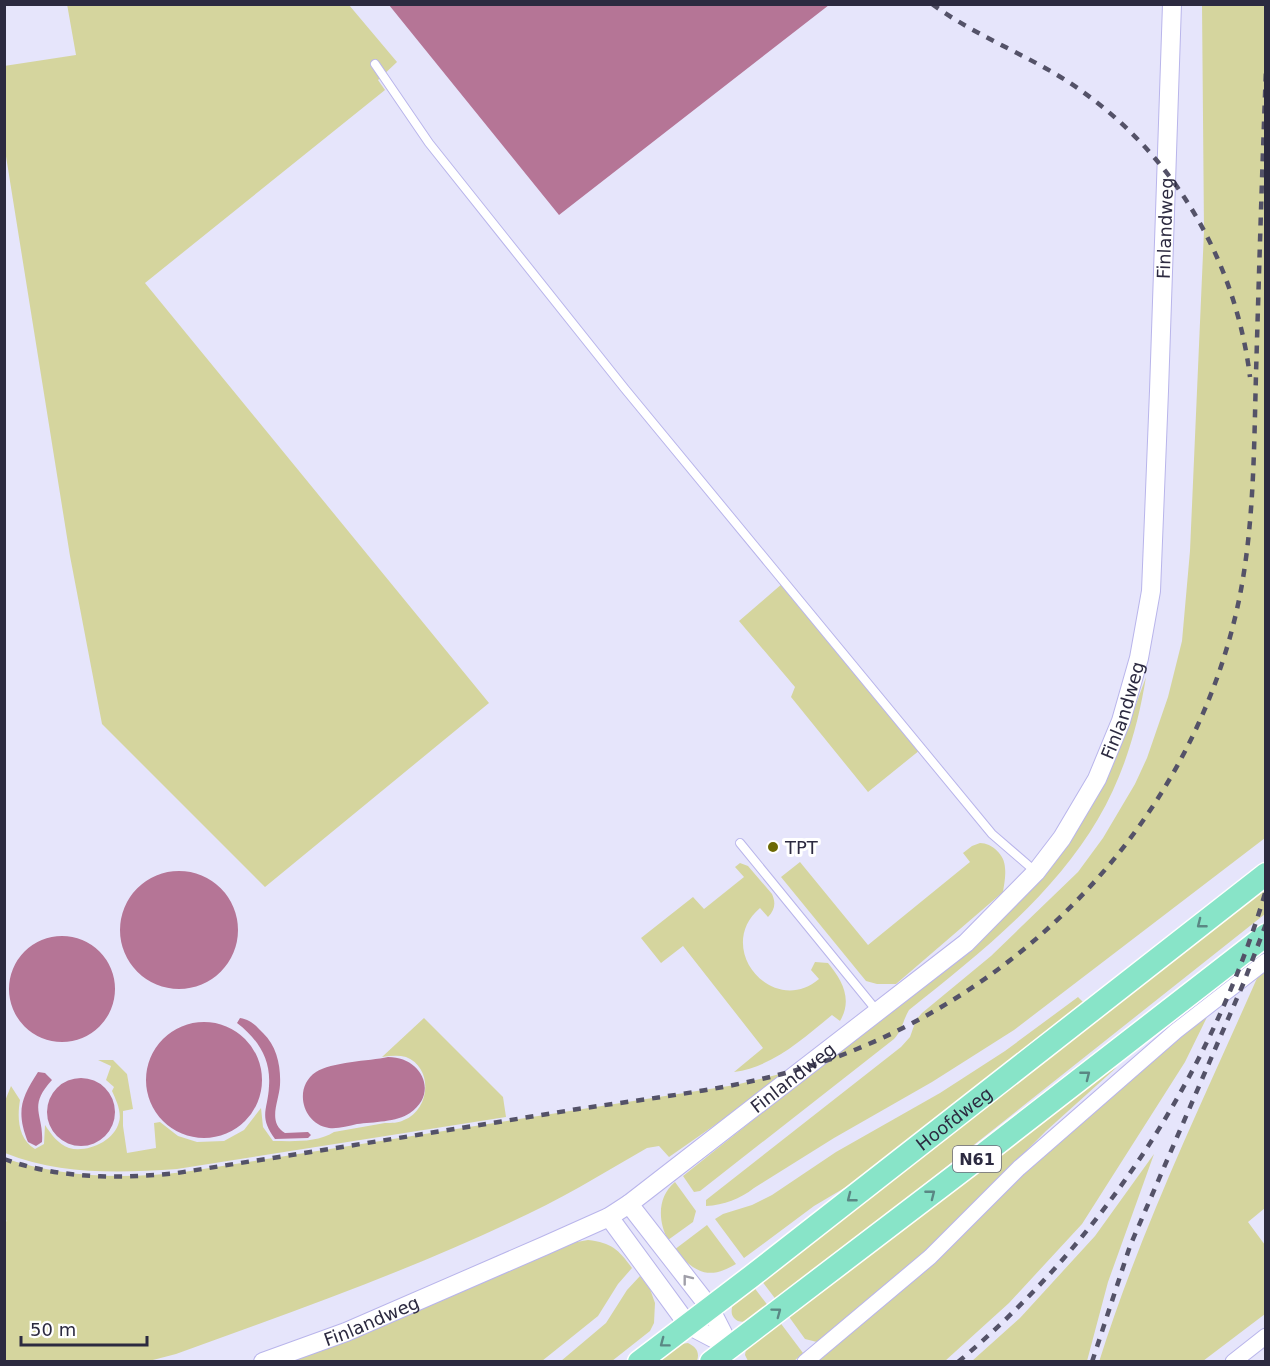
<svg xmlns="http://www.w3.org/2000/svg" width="1270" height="1366" viewBox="0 0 1270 1366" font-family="'DejaVu Sans',sans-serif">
	<rect width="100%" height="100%" fill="#e6e5fb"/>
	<path fill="#d5d59e" d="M67 4 349 5 397 62 378 80 385 90 145 283 489 703 265 887 102 724 70 556 5 150 4 66 76 55Z
		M1202 5H1265V838L1014 1030 932 1082 834 1138 754 1188C740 1199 724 1205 706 1206V1200L901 1047 910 1037 916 1020 922 1013 991 956 1078 872 1103 838 1135 784 1147 758 1168 697 1182 641 1190 551 1204 231Z
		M783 583 920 750 868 792 791 697 795 687 739 621Z
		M1146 677C1138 726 1124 775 1098 819 1053 896 978 955 909 1010 903 1020 902 1031 894 1039L700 1191 694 1192 683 1176 992 929 1121 745Z
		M980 843C992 843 1005 855 1005 868 1006 876 1004 885 1003 892L896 984H877L866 981 781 877 800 862 868 945 970 862 963 853 972 846Z
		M740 863 748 866 772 894C776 903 775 910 768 917L760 908C713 948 773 1018 819 979L811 970 815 962 828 963C842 980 853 999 840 1021L832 1015C801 1040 774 1066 734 1072L763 1048 683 946 661 963 641 938 693 897 704 909 744 877 735 867Z
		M1265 887V914L777 1301 761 1280Z
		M1265 969V1208L1248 1222 1265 1245V1314L1203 1361 1099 1362C1141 1228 1202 1103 1258 976Z
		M1078 997 1084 1003 868 1174 814 1206 744 1258 715 1219 723 1214 752 1205 772 1195 836 1152 940 1093 1005 1051Z
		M1209 1013 1185 1062 1082 1224 1009 1303 945 1361 816 1362 1042 1150Z
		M424 1018 503 1097 506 1117 177 1169C119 1173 60 1175 5 1153V1101L11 1086 20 1100C17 1118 18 1139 35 1149L44 1144 45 1125C51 1134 58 1144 69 1148 86 1153 114 1142 119 1122 122 1112 116 1100 112 1091L114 1087 106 1080 111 1066 98 1060H113L127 1074 133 1109 123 1111V1126L127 1153 156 1148 154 1123 160 1122 178 1136 197 1142 224 1141 244 1130 261 1108 263 1127 273 1141C292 1141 317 1143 334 1132 351 1129 368 1126 385 1123 391 1123 399 1123 404 1120 430 1110 434 1068 406 1057 398 1055 390 1056 382 1057Z
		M1117 1067 1046 1131 937 1241 817 1342 805 1339 787 1314 1082 1088Z
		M784 1073 745 1104 669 1157 659 1146 647 1148C602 1174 558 1201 511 1222 403 1273 289 1313 176 1354L149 1361H5L4 1222 7 1221 4 1219V1158C63 1178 123 1179 184 1172L735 1085Z
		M1154 1154 1108 1282 1087 1361H972L1020 1318 1095 1236Z
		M675 1182 696 1211 693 1222 668 1240C658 1221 657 1197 675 1182Z
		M707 1225 736 1264C708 1281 695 1272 674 1250Z
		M588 1240C612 1243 618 1249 632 1268L618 1284 598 1316 542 1361 284 1362 571 1243Z
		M640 1276 650 1289 655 1303 654 1323 650 1331 612 1361H561L606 1323 627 1290Z
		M753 1286 769 1307C760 1313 744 1329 734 1318 730 1313 732 1308 733 1303Z
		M779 1321 803 1353 793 1362 748 1361 745 1355 746 1349Z
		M688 1343C696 1347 700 1352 697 1361L658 1362 681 1344Z"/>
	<path fill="#b57596" d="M389 5H829L559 215Z
		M120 930a59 59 0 1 1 118 0a59 59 0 1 1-118 0Z
		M9 989a53 53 0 1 1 106 0a53 53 0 1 1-106 0Z
		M240 1018C251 1020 255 1025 263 1033 277 1046 281 1067 280 1085 279 1102 267 1122 285 1133L308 1132 311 1135 308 1138 275 1139C258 1116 268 1110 269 1086 271 1059 258 1039 237 1023Z
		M146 1080a58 58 0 1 1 116 0a58 58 0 1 1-116 0Z
		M388 1057C422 1057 439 1093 410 1113 397 1122 373 1122 357 1124 348 1126 338 1129 329 1128 302 1124 293 1087 316 1072 331 1062 369 1061 388 1057Z
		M38 1072 45 1073 52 1080C27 1107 44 1114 42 1142L36 1146 28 1142C16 1112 21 1098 38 1072Z
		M47 1112a34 34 0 1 1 68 0a34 34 0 1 1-68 0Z"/>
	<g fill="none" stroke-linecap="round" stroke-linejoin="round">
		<g stroke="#b9b5eb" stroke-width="10">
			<path id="service" d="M375 64 429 143 625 389 992 834 1036 872
				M740 843 877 1011"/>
		</g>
		<g stroke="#b9b5eb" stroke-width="17">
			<path id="minor" d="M805 1362 930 1257 1019 1168 1176 1031 1266 961
				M1233 1362 1266 1336"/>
		</g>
		<g stroke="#b9b5eb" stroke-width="20">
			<g id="tertiary">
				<path d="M629 1204 710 1308 730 1347"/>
				<path d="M609 1217 688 1325 730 1347"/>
				<path id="s1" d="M263 1362 346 1332 544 1246 609 1217 629 1204 966 943 1036 872 1062 838 1097 779 1121 721 1139 658 1151 591 1159 391 1172 4"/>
			</g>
		</g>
		<g stroke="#fff" stroke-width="25">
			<g id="primary">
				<path id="s2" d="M639 1362 752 1276 1266 874"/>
				<path d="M711 1362 985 1153 1266 935"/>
			</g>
		</g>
		<use href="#service" stroke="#fff" stroke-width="8"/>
		<use href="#minor" stroke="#fff" stroke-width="15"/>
		<use href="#tertiary" stroke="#fff" stroke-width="18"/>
		<use href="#primary" stroke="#88e4c8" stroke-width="22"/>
		<path stroke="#545268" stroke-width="4.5" stroke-dasharray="8 8" stroke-linecap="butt" d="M932 4C974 35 1023 53 1067 81 1170 148 1235 256 1250 377
			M4 1159C59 1179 120 1179 177 1173 310 1152 444 1131 578 1109 671 1095 769 1086 857 1049 1049 970 1199 801 1240 595 1254 523 1254 448 1256 374 1259 273 1262 171 1266 70
			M958 1362C1103 1241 1213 1071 1266 890
			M1092 1362 1130 1246 1244 982 1266 924"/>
	</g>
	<defs><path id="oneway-chevron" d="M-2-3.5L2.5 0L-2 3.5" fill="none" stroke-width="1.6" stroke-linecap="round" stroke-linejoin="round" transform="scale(1.5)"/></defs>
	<g stroke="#5a8784">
		<use href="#oneway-chevron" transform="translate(1201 924) rotate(142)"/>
		<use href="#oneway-chevron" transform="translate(1086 1075) rotate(-38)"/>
		<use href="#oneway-chevron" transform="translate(931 1194) rotate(-38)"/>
		<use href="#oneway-chevron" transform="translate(851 1198) rotate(142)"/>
		<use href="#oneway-chevron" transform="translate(777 1312) rotate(-37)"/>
		<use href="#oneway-chevron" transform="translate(664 1343) rotate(143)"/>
	</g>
	<use stroke="#a09fa9" href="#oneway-chevron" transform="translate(687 1279) rotate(-128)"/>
	<circle fill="#6c6904" stroke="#fff" stroke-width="2" cx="773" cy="847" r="6"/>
	<g text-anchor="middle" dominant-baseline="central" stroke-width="6" stroke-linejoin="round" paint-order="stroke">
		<rect fill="#fff" stroke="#6b6a79" stroke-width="1.5" x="953" y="1146" width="48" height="26" rx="4.5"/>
		<g font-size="16" font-weight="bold" fill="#2c2a40">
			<text x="977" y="1159">N61</text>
		</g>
		<g font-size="18" fill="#2c2a40" stroke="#fff">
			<text stroke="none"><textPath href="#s1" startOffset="1596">Finlandweg</textPath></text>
			<text stroke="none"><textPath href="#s1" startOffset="1110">Finlandweg</textPath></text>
			<text stroke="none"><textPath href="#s1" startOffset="606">Finlandweg</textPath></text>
			<text stroke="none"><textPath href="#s2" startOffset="398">Hoofdweg</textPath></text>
			<text stroke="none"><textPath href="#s1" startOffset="116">Finlandweg</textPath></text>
		</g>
		<g font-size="18" fill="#2c2a40" stroke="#fff" text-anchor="start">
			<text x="785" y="847">TPT</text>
		</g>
	</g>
	<rect width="1270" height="1366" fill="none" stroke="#2c2a40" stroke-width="12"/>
	<path d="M21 1336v9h126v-9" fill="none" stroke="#2c2a40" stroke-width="3"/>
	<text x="30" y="1336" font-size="18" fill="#2c2a40" stroke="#ffffff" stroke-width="4.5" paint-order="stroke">50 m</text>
</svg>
